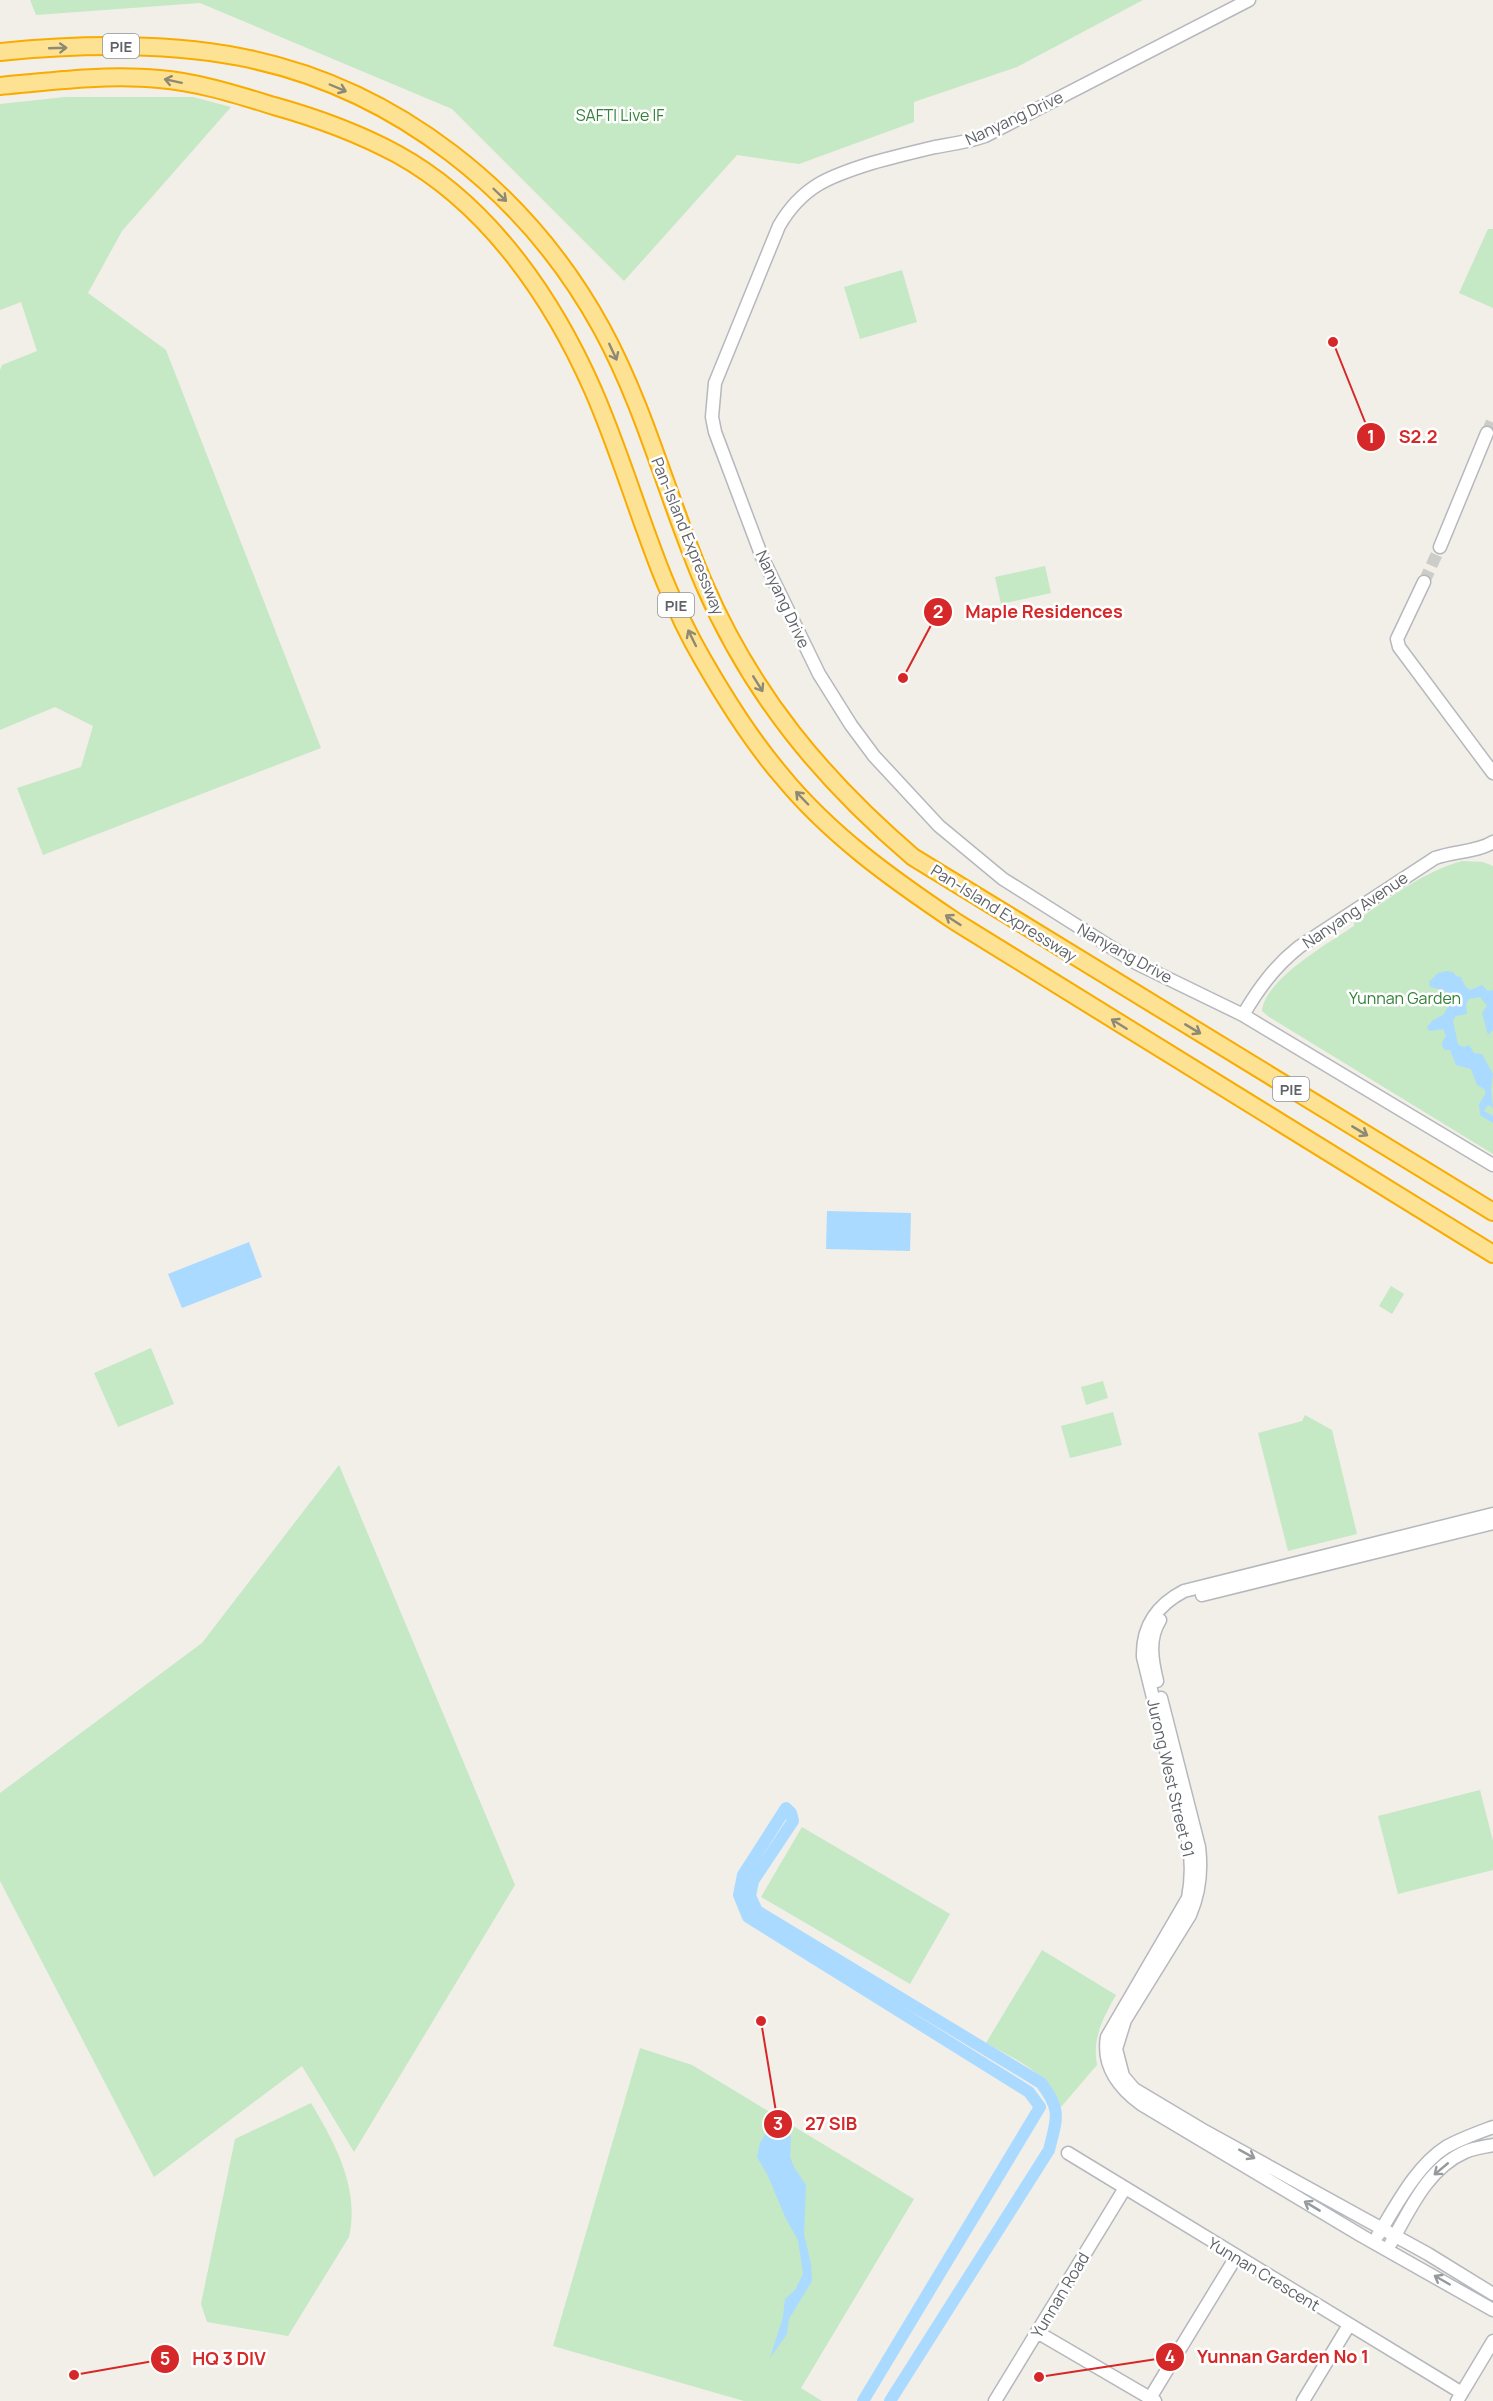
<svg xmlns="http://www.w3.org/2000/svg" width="1493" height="2401" viewBox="0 0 1493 2401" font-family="Manrope,sans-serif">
	<rect width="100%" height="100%" fill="#f1efe8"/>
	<path fill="#c5e8c5" d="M30 0H1143L1017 67 914 102V122L799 164 737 155 624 281 452 109 200 3 36 15Z
		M65 97H193L231 107 122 231 88 293 166 350 321 748 43 855 17 788 81 767 93 726 55 707 0 730V370L2 365 37 351 21 302 0 310V104Z
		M1488 229H1493V308L1459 293Z
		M902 270 917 322 860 339 844 287Z
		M1045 566 1051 593 1001 604 995 577Z
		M1462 861 1483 862 1493 866V1154L1269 1017 1262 1011C1264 980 1330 942 1354 926V922C1389 899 1422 872 1462 861Z
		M1391 1286 1404 1294 1392 1314 1379 1306Z
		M151 1348 174 1404 118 1427 94 1373Z
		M1103 1381 1108 1398 1086 1405 1081 1387Z
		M1113 1412 1122 1445 1070 1458 1061 1426Z
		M1305 1415 1332 1430 1357 1534 1288 1551 1258 1433 1302 1421Z
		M339 1465 515 1885 354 2152 302 2066 154 2177 0 1881V1793L202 1643Z
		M1480 1790 1493 1841V1870L1398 1894 1378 1816Z
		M802 1827 950 1914 910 1984 761 1897Z
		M1042 1950 1116 1995C1103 2018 1092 2038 1097 2065L1061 2107C1048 2072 1016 2060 986 2043Z
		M640 2048 692 2065 914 2199 801 2388 822 2401H744L553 2346Z
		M311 2103C335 2143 360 2189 349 2237L288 2336 207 2322 201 2304 235 2139Z"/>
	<path fill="#aadaff" d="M1447 971 1453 972 1456 976 1461 977 1465 986 1470 990 1482 985 1488 991 1493 990V1030L1488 1035 1482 1013 1487 1006 1480 997 1469 999 1466 1004 1467 1014 1456 1016 1453 1021 1458 1044 1463 1047 1469 1045 1474 1053 1482 1054 1493 1074 1491 1089 1493 1108 1488 1105 1484 1111 1493 1116V1123L1480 1115 1479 1104 1486 1093 1484 1089 1477 1085 1471 1069 1456 1065 1450 1050H1445C1440 1044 1442 1041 1446 1036L1443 1029 1429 1031 1427 1027 1433 1020 1443 1015 1453 999 1443 990 1430 987 1429 982 1438 973Z
		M827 1211 911 1213 910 1251 826 1249Z
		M249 1242 262 1277 182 1308 168 1274Z
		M777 2126 786 2131 791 2137 790 2157 794 2167 806 2185 804 2234 811 2264 812 2281 789 2319 787 2334 770 2358 783 2317 785 2299 795 2290 803 2274 798 2240 786 2219 767 2174 757 2157 760 2143 769 2128Z"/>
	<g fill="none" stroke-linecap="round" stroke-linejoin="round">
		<path stroke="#aadaff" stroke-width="12" d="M863 2401 1040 2107 1029 2092 748 1917 739 1895 743 1875 786 1808 791 1813 793 1821 753 1881 750 1896 757 1911 1041 2083C1062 2110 1057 2118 1049 2150L890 2401"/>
		<path stroke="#ccccc8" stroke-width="12" stroke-dasharray="12 6" stroke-linecap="butt" d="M1487 433 1493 419
			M1424 582 1440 547"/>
		<g stroke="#b5b8bc" stroke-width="15">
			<path id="minor" d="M1249 0 985 136C968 142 952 144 935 147 914 152 893 157 872 163 830 176 802 186 779 226L715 383 712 417 715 432 762 557 819 674 851 725 874 756 939 826 1003 879 1136 963 1243 1015 1493 1165
				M1440 547 1487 433
				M1424 582 1397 639 1399 647 1493 773
				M1243 1015C1259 988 1275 966 1299 947L1435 858C1454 851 1478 852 1493 842
				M1493 1514 1184 1591C1157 1605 1142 1626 1143 1657L1188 1840C1192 1860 1192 1877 1188 1898L1107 2037C1102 2066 1118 2087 1141 2104L1362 2236 1493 2310
				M1202 1595 1493 1523
				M1157 1681C1152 1660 1148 1639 1160 1620
				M1161 1698 1199 1847C1202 1871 1200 1892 1190 1915L1125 2020 1116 2049 1123 2076 1134 2089 1201 2129 1428 2254 1493 2294
				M1068 2153 1462 2393
				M1378 2235C1396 2206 1416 2166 1446 2147 1460 2139 1477 2133 1493 2127
				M1391 2243C1410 2209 1428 2168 1465 2152 1474 2148 1484 2147 1493 2145
				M1037 2332 1155 2401
				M1150 2398 1236 2257
				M995 2401 1125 2188
				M1303 2401 1349 2325
				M1457 2401 1493 2341"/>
		</g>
		<g stroke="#f9ab00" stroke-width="20">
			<path id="highway" d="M0 52C79 44 161 42 240 57 395 87 527 192 602 329 646 410 668 500 704 584 752 695 822 779 913 857L1493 1212
				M0 86C52 81 107 74 159 79 198 82 238 95 274 106 317 118 358 133 397 154 488 204 552 297 593 390 632 479 654 577 703 660 726 700 751 740 781 775 830 835 892 879 956 922L1493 1254"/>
		</g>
		<use href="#minor" stroke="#fff" stroke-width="12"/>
		<use href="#highway" stroke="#fde293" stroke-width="16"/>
	</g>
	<defs><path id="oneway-shaft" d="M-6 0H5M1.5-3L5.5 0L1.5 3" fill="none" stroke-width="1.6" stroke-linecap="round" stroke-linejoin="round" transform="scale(1.5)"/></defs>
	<g stroke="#8e8975">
		<use href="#oneway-shaft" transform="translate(58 48) rotate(-2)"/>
		<use href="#oneway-shaft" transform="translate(173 81) rotate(-168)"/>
		<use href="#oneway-shaft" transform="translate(338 88) rotate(23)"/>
		<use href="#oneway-shaft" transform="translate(500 195) rotate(44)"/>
		<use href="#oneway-shaft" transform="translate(613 352) rotate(65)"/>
		<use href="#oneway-shaft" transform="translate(692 638) rotate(-116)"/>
		<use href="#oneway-shaft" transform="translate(758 684) rotate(58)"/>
		<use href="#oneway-shaft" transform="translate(802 798) rotate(-134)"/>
		<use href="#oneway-shaft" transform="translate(953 920) rotate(-147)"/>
		<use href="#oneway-shaft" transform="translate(1119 1024) rotate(-148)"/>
		<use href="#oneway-shaft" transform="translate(1193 1029) rotate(31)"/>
		<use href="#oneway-shaft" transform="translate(1360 1131) rotate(31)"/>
	</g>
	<g stroke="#979a9d">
		<use href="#oneway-shaft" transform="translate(1247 2154) rotate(29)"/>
		<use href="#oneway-shaft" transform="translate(1441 2169) rotate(140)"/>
		<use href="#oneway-shaft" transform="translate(1312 2206) rotate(-149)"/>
		<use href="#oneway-shaft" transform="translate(1442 2280) rotate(-150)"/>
	</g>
	<g text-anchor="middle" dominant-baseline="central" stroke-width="5" stroke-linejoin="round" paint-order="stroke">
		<g fill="#fff" stroke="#8f9295" stroke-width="1.5">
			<rect x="103" y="34" width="36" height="24" rx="4.5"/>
			<rect x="658" y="593" width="36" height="24" rx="4.5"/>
			<rect x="1273" y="1077" width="36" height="24" rx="4.5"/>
		</g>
		<g font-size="15" font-weight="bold" fill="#5f6368">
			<text x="121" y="46">PIE</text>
			<text x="676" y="605">PIE</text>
			<text x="1291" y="1089">PIE</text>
		</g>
		<g font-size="16" fill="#348238" stroke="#fff">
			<text x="620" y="115">SAFTI Live IF</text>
			<text x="1405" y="998">Yunnan Garden</text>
		</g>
		<g font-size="16" fill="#5f6368" stroke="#fff">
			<text transform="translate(1014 118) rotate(-25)">Nanyang Drive</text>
			<text transform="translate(688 536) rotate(68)">Pan-Island Expressway</text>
			<text transform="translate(783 599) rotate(65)">Nanyang Drive</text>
			<text transform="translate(1355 910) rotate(-34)">Nanyang Avenue</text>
			<text transform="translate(1004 913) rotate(32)">Pan-Island Expressway</text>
			<text transform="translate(1125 953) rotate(29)">Nanyang Drive</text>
			<text transform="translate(1171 1778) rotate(77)">Jurong West Street 91</text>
			<text transform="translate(1264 2274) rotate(31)">Yunnan Crescent</text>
			<text transform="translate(1060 2295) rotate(-59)">Yunnan Road</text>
		</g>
	</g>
	<path fill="none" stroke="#d62828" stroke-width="2" d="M1333 342L1371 437M903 678L938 612M761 2021L778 2124M1039 2377L1170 2357M74 2375L165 2359"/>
	<g fill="#d62828" stroke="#fff" stroke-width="2">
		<circle cx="1333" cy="342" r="6"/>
		<circle cx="903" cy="678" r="6"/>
		<circle cx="761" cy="2021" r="6"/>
		<circle cx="1039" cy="2377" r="6"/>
		<circle cx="74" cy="2375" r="6"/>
		<circle cx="1371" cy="437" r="15"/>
		<circle cx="938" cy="612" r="15"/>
		<circle cx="778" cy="2124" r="15"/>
		<circle cx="1170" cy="2357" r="15"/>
		<circle cx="165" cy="2359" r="15"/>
	</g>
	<g font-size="18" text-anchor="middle" font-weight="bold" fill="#fff">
		<text x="1371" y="443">1</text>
		<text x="938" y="618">2</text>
		<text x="778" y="2130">3</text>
		<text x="1170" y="2363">4</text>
		<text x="165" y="2365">5</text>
	</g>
	<g font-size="18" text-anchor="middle" font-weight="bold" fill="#d62828" stroke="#fff" stroke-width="5" stroke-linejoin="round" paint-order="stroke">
		<text x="1418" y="443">S2.2</text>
		<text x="1044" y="618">Maple Residences</text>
		<text x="831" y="2130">27 SIB</text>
		<text x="1283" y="2363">Yunnan Garden No 1</text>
		<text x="229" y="2365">HQ 3 DIV</text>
	</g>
</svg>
